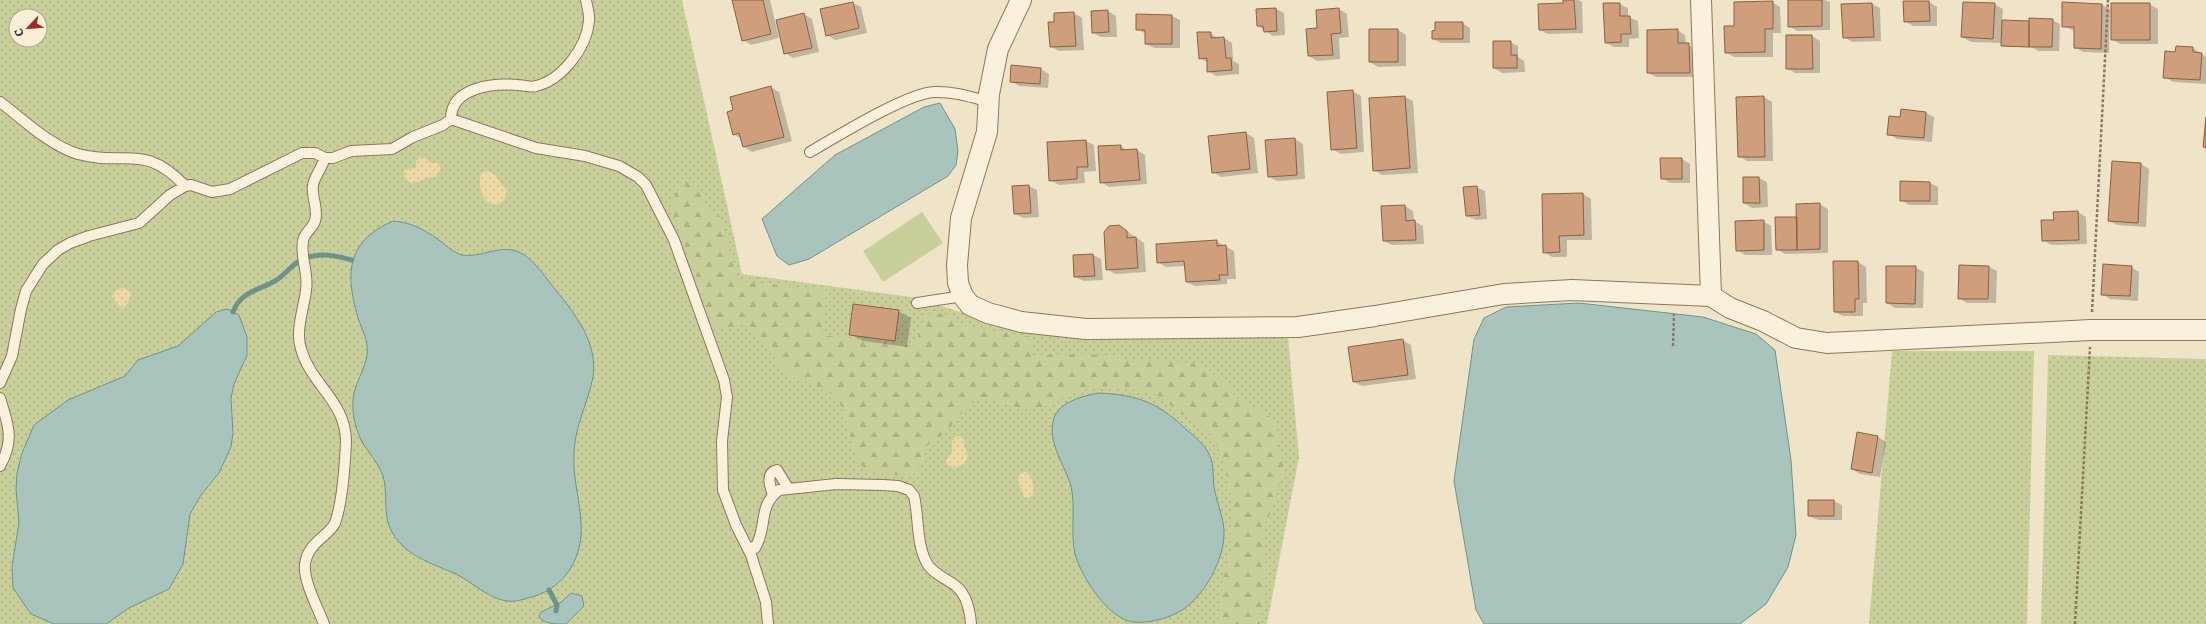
<svg xmlns="http://www.w3.org/2000/svg" width="2206" height="624" viewBox="0 0 2206 624" font-family="Literata,serif">
	<defs>
		<pattern id="grass-dots" width="8" height="8" patternUnits="userSpaceOnUse"><rect width="8" height="8" fill="#c9cf9b"/><path d="M2 2h.1M6 6h.1" fill="none" stroke="#aeb285" stroke-width="1.8" stroke-linecap="round"/></pattern>
		<pattern id="forest-firs" width="22" height="20" patternUnits="userSpaceOnUse"><rect width="22" height="20" fill="#c9cf9b"/><path d="M5 1l3.5 6h-7zM16 11l3.5 6h-7z" fill="#aeb285"/></pattern>
		<pattern id="sand-dots" width="8" height="8" patternUnits="userSpaceOnUse"><rect width="8" height="8" fill="#ecd9a5"/><path d="M2 2h.1M6 6h.1" fill="none" stroke="#cbbb8e" stroke-width="1.8" stroke-linecap="round"/></pattern>
	</defs>
	<rect width="100%" height="100%" fill="#f0e4c8"/>
	<path fill="url(#grass-dots)" fill-rule="evenodd" d="M0 0H682L742 274 918 298 917 307 938 305 1021 331 1288 337 1299 457 1267 624H0ZM16 16H40V40H16Z
		M1892 351H2034L2027 624H1869Z
		M2048 355 2206 359V624H2041Z"/>
	<path fill="url(#forest-firs)" d="M692 180 700 188 705 207 718 213 724 227 734 268 740 281 827 290 822 335 915 346 924 318 934 312 948 315 966 326 1032 337 1030 355 1091 354 1133 360 1192 363 1206 367 1228 387 1237 398 1250 406 1264 411 1274 422 1278 435 1285 478 1276 489 1274 504 1263 530 1267 573 1260 624H1217L1220 611 1222 581 1231 550 1230 535 1234 520 1225 463 1212 435 1200 425 1174 409 1164 398 1149 392 1106 386 1074 391 1049 405 1035 409 1020 410 992 399 978 400 966 407 948 431 925 447 923 461 916 474 902 476 873 473 860 465 854 451 842 408 834 396 809 382 795 379 783 369 755 333 742 325 728 328H714L674 215C672 196 674 189 692 180Z"/>
	<path fill="url(#sand-dots)" d="M420 157 425 158 430 163H438L441 169 435 177C425 177 420 183 411 183L405 178 404 170 416 168V162Z
		M487 171 495 175 507 191C506 202 499 206 489 203 481 197 478 183 481 174Z
		M123 288 128 290 131 295 127 304 122 309 112 297 116 290Z
		M956 436H960L964 440V446L968 455 965 463 955 468 948 465 946 460 952 452V442Z
		M1025 471C1032 474 1035 489 1033 495L1028 498 1024 497 1018 481 1020 474Z"/>
	<path fill="#c9cf9b" d="M922 212 943 243 883 282 863 251Z"/>
	<path fill="#a9c4bc" stroke="#6f938a" d="M940 103 955 129 958 151 956 165 948 176 809 259 789 265 777 256 762 219 835 155 924 107Z
		M393 221C412 222 429 232 444 244 450 249 455 253 462 255 481 258 500 244 519 252 533 258 545 277 555 289 575 314 598 342 593 377 588 403 575 425 574 453 572 481 583 508 581 536 578 567 559 591 528 598 522 600 513 602 507 601 489 599 472 582 456 574 431 563 402 555 390 528 383 512 388 492 383 476 379 464 371 456 364 445 356 432 352 416 353 400 354 381 370 365 367 345 366 337 362 329 359 321 345 275 345 242 393 221Z
		M1579 303 1703 317 1756 334 1775 350 1791 460 1796 535 1788 567 1766 604 1740 624H1484L1476 610 1454 481 1474 339 1484 318 1506 307Z
		M227 309 239 315 247 337V355L234 384 231 398 233 433 231 447 219 473 201 495 190 514 183 564 169 589 129 608 106 624H54L31 614 13 588 12 566 19 523 16 489 17 473 22 453 34 425 68 400 125 376 138 360 178 346 216 312Z
		M1099 393C1139 395 1159 403 1188 431 1196 438 1204 444 1209 454 1215 465 1212 480 1215 492 1218 505 1223 517 1224 530 1225 556 1209 587 1190 604 1183 611 1173 615 1165 618 1155 621 1144 623 1133 622 1108 619 1081 576 1075 554 1070 531 1076 508 1071 486 1065 466 1048 443 1053 422 1056 402 1083 396 1099 393Z
		M571 593 582 596 584 606 566 624C556 624 542 624 539 616L541 612 560 603Z"/>
	<path fill="#0003" d="M733 0H770L779 38 751 45 743 40Z
		M1564 0H1578L1582 2 1583 33 1548 34 1540 30 1564 4Z
		M1789 0H1825L1830 2V30L1797 31 1789 26Z
		M1772 2 1780 7 1781 33H1773V57H1734L1726 52 1735 27Z
		M1904 2H1929L1937 7V26H1913L1905 21Z
		M853 3 861 7 867 33 835 40 827 35Z
		M2063 3 2102 5 2110 9 2109 53 2083 52 2075 47V31L2063 26Z
		M1619 4 1628 8V17L1638 21 1639 38 1629 39V47H1614L1606 43Z
		M1872 4 1880 8 1881 41 1852 42 1844 37Z
		M1994 4 2003 9 2002 21 2030 22 2052 20 2060 24 2059 51H2038L2032 47H2006L2002 43 1971 42 1962 37Z
		M2149 4 2158 9V44H2120L2112 39Z
		M1276 9 1284 13 1285 35 1273 36 1258 26Z
		M1339 9 1347 14 1349 37 1339 38 1340 59 1317 61 1309 56 1318 29Z
		M1108 11 1116 16 1117 37H1101L1093 33Z
		M1074 13 1082 18 1084 50 1059 51 1050 46 1055 14Z
		M804 14 812 19 819 52 793 58 785 53Z
		M1172 16 1180 20V48H1154L1146 44V34L1137 29Z
		M1462 23 1470 28V43H1441L1433 39Z
		M1398 30 1406 35V66L1378 67 1370 62Z
		M1677 30 1685 35 1686 44 1697 49 1698 77H1656L1648 73Z
		M1210 33 1219 39 1224 38 1232 43 1233 61 1239 64V74L1216 76 1208 71V63L1200 58Z
		M1787 36H1812L1820 41V73H1795L1787 68Z
		M1510 42 1518 46V57L1524 61 1525 72 1502 73 1494 68Z
		M2193 48 2206 57V84L2173 82 2165 77 2176 53Z
		M1012 67 1041 69 1049 74 1048 88 1019 86 1011 81Z
		M770 87 779 92 792 141 752 152 744 147 742 139 733 134 734 111Z
		M1352 91 1361 96 1364 152 1341 154 1332 149Z
		M1405 97 1413 101 1418 173 1382 175 1374 170Z
		M1764 97 1772 102 1773 161H1747L1739 156Z
		M1902 110 1926 113 1934 117 1932 142 1897 139 1889 134 1901 118Z
		M1246 133 1254 138 1258 173 1221 177 1213 172 1210 137Z
		M1295 139 1303 144 1305 179 1277 181 1269 177Z
		M1086 141 1094 145 1096 171 1084 172 1085 183 1059 185 1050 180Z
		M1120 146 1129 151 1137 150 1145 155 1147 184 1109 187 1101 182Z
		M1682 159 1690 164V183H1670L1662 178Z
		M2113 162 2141 164 2149 169 2146 227 2117 225 2109 221Z
		M1744 178H1759L1767 182 1768 207 1752 208 1744 203Z
		M1930 183 1938 187V205H1909L1901 200Z
		M1029 186 1037 190 1039 217 1023 218 1015 214Z
		M1476 187 1485 191 1487 219 1476 220 1467 216Z
		M1583 194 1591 199 1592 240H1567V257H1552L1544 252Z
		M1819 204 1828 209V253L1785 254 1777 249Z
		M1405 206 1413 211 1414 221 1423 226 1424 244 1392 245 1384 241Z
		M2078 212 2086 217 2087 244 2051 245 2043 240Z
		M1763 221 1771 226 1772 255H1745L1737 250Z
		M1127 231 1144 243 1146 272 1115 274 1107 269Z
		M1216 241 1234 251 1236 279H1227V284L1195 286 1186 282 1185 266 1166 267 1158 262Z
		M1093 255 1101 259 1103 280 1084 281 1075 277 1074 256Z
		M1858 262 1866 267 1867 303H1863V316H1843L1835 312Z
		M1915 267 1924 272 1923 308H1895L1887 303Z
		M1989 267 1997 271 1996 303H1967L1959 298Z
		M2131 267 2139 272 2138 301 2110 299 2102 294Z
		M898 311 911 318 907 347 863 341 850 334Z
		M1403 340 1411 345 1416 379 1362 386 1354 382 1349 348Z
		M1878 437 1886 442 1880 477 1860 474 1852 469Z
		M1834 501 1842 505V520H1818L1809 516Z"/>
	<g fill="none" stroke-linecap="round" stroke-linejoin="round">
		<path stroke="#6f938a" stroke-width="5" d="M233 312C240 292 259 290 275 281 290 272 292 260 313 256 327 253 339 257 352 260
			M549 590 557 605 556 611"/>
	</g>
	<path fill="#cf9f7d" stroke="#8d5f41" d="M732 0H763L771 34 742 41Z
		M1563 0H1574L1576 29 1539 30 1538 4 1563 3Z
		M1788 0H1822V26L1788 27Z
		M1773 1V29H1765V52L1725 53 1724 26H1734V2Z
		M1903 1H1929L1930 21 1904 22Z
		M853 2 859 28 826 36 820 9Z
		M1963 2 1995 3 1993 39 1961 37Z
		M2062 2 2102 4 2101 49 2074 48V27H2062Z
		M1603 3H1620V16H1630L1631 34H1621V42L1605 43Z
		M1872 3 1874 37 1843 38 1841 4Z
		M2111 3H2150V40H2111Z
		M1276 8 1277 31 1264 32 1263 26H1257L1256 9Z
		M1339 8 1341 33 1331 34 1333 55 1308 56 1306 29 1317 28 1316 10Z
		M1108 10 1109 32 1092 33 1091 11Z
		M1074 12 1076 46 1050 47 1048 22H1054V13Z
		M804 13 812 48 784 54 776 20Z
		M1136 14 1172 15V44H1145V30H1136Z
		M2029 18 2053 19 2052 47H2029Z
		M2002 20 2029 21V47L2001 46Z
		M1435 22H1463V39H1432V31L1435 30Z
		M1369 29H1398V62H1369Z
		M1678 29V43H1689L1690 73H1647V30Z
		M1197 32H1211V38L1224 37 1226 58H1231L1232 70 1207 72V58L1199 59Z
		M1786 35H1812L1813 69H1786Z
		M1493 41H1511V55H1517V68H1493Z
		M2176 46 2193 47V52L2202 53 2200 80 2163 78 2165 51 2175 52Z
		M1011 65 1041 68 1040 84 1010 82Z
		M771 86 784 137 743 147 739 133 733 135 727 112 733 110 730 97Z
		M1353 90 1357 148 1331 150 1327 92Z
		M1405 96 1410 168 1373 171 1369 98Z
		M1764 96 1765 157H1738L1736 97Z
		M1901 109 1926 112 1924 138 1887 135 1889 116 1900 117Z
		M2206 117V148L2203 147Z
		M1246 132 1250 169 1212 173 1208 136Z
		M1295 138 1297 175 1268 177 1265 140Z
		M1086 140 1088 167H1077V179L1049 181 1047 142Z
		M1121 145V150L1137 149 1140 180 1100 183 1098 146Z
		M1660 158H1682V179H1661Z
		M2112 161 2141 163 2138 223 2108 221Z
		M1743 177H1759L1760 203H1743Z
		M1900 181 1930 182V201H1900Z
		M1029 185 1031 213 1014 214 1012 186Z
		M1477 186 1480 215 1466 216 1463 187Z
		M1583 193 1584 235 1559 236 1560 252 1543 253 1542 194Z
		M1820 203V249L1797 250 1796 204Z
		M1405 205 1406 221 1415 220 1416 240 1383 241 1381 206Z
		M2078 211 2079 240 2042 241 2041 220H2054L2053 212Z
		M1775 217H1797V250H1776Z
		M1764 220V250L1736 251 1735 221Z
		M1119 225 1127 231V238L1136 237 1138 268 1106 270 1104 232 1109 226Z
		M1217 240V246L1226 245 1228 275H1219L1220 280 1186 282 1184 261 1157 263 1156 244Z
		M1093 254 1095 276 1074 277 1073 255Z
		M1833 261H1858L1859 299H1855V312H1834Z
		M2103 264 2132 266 2130 296 2101 295Z
		M1959 265 1989 266 1988 299H1958Z
		M1886 266H1916L1915 304 1886 303Z
		M853 304 899 310 895 341 849 335Z
		M1403 339 1408 375 1353 382 1348 347Z
		M1857 432 1878 436 1872 473 1851 469Z
		M1808 500H1834V516H1808Z"/>
	<g fill="none" stroke-linecap="round" stroke-linejoin="round">
		<g stroke="#8d765c" stroke-width="12">
			<path id="service" d="M0 102C24 120 49 145 78 154 125 167 144 142 185 186
				M451 119C451 87 493 83 518 85 524 85 531 88 536 86 562 80 587 47 589 21 590 14 587 7 586 0
				M810 152C836 137 907 93 934 92 952 91 971 97 989 102
				M917 303 963 296
				M0 383 12 356 21 309 26 291 43 264 58 250 70 243 89 236 139 223 170 195 185 186 191 185 212 192 230 189 302 153H315L325 158H333L351 151 392 149 413 137 443 125 451 119 536 148 585 156 619 166 638 177 646 185 674 240 724 380 727 397 722 441 723 490 736 525 751 555 766 602 768 624
				M0 398C8 425 15 439 0 466
				M773 495C770 486 765 473 777 470L788 488
				M747 547 755 548C768 527 757 507 779 490L836 484 883 485 898 486 909 490 914 496C919 517 916 546 928 565 936 576 948 579 957 587 967 596 970 611 971 624
				M324 624C318 608 303 581 305 564 308 542 329 536 335 523 342 504 345 463 346 442 346 401 311 385 301 349 295 331 304 308 306 290 309 274 300 257 303 241 304 233 312 229 315 221 319 209 311 197 313 185 314 178 322 167 325 158"/>
		</g>
		<g stroke="#8d765c" stroke-width="22">
			<path id="minor" d="M1021 0 998 49 989 94 987 132 961 218 957 265 958 283 963 296 970 305 988 313 1021 322 1086 329 1298 327 1375 316 1504 294 1572 290 1711 296 1730 308 1763 321 1796 338 1827 343 2091 330H2206
				M1701 0 1711 296"/>
		</g>
		<path stroke="#8d765c" stroke-width="2.5" stroke-dasharray="3 2" stroke-linecap="butt" d="M2092 312 2108 0
			M1673 346 1674 314
			M2075 624 2090 347"/>
		<use href="#service" stroke="#faf1dc" stroke-width="10"/>
		<use href="#minor" stroke="#faf1dc" stroke-width="20"/>
	</g>
	<g transform="translate(28 28) rotate(244)"><circle r="19" fill="#f7eed8" stroke="#ada18e"/>
	<path d="M0-3L7 15L0 10L-7 15Z" fill="#9e2a2b"/>
	<text y="-6" font-size="11" font-weight="bold" text-anchor="middle" fill="#3d2e20">С</text>
	</g>
</svg>
